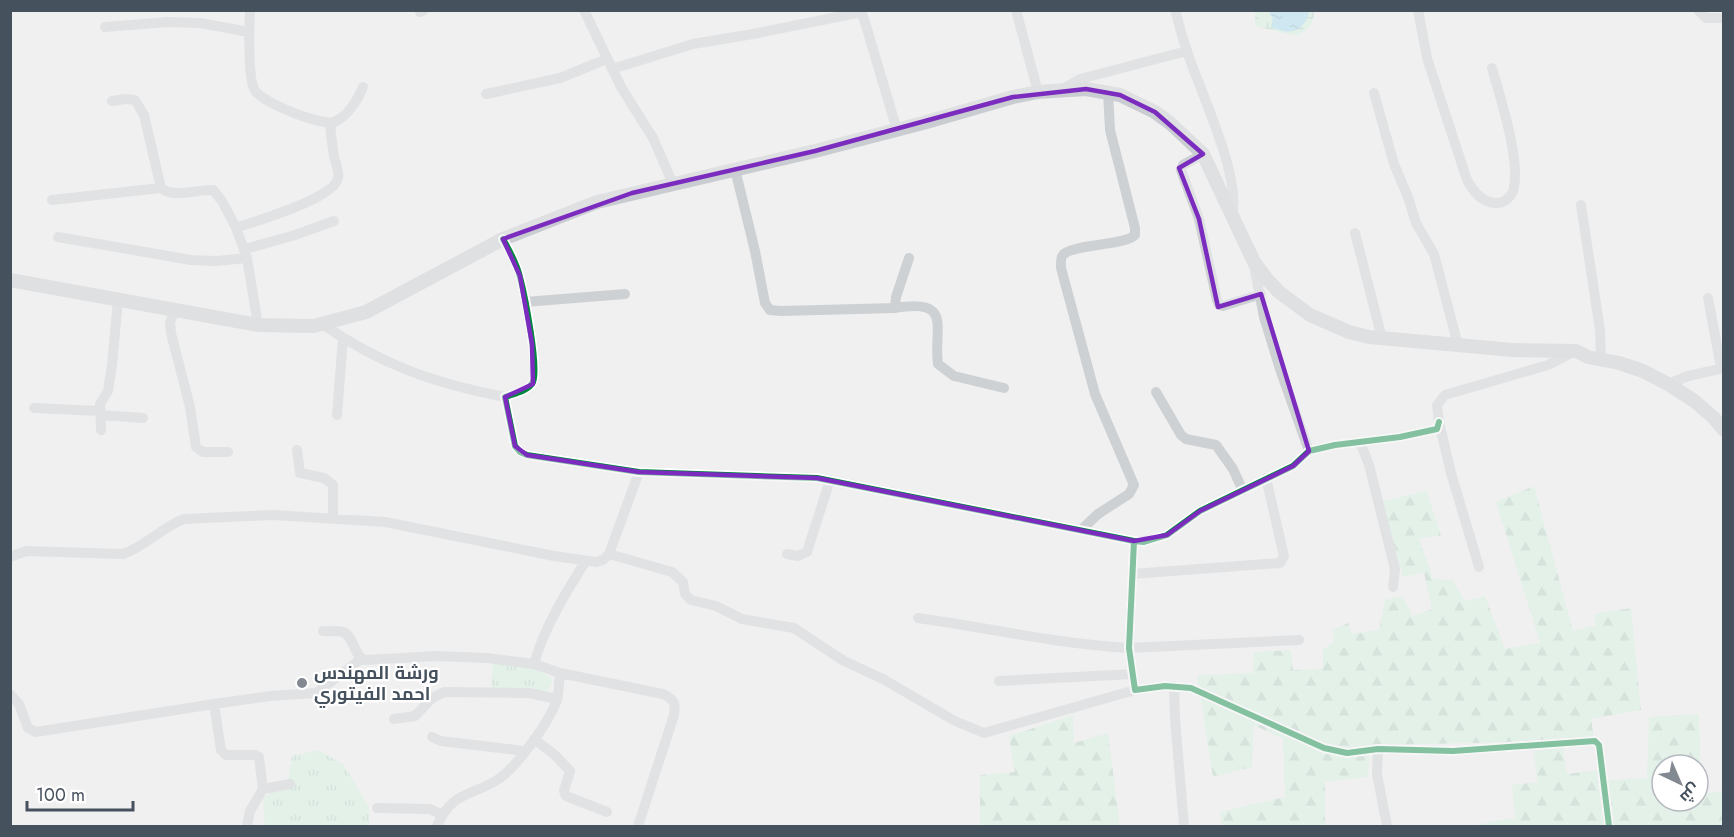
<svg xmlns="http://www.w3.org/2000/svg" width="1734" height="837" viewBox="0 0 1734 837" font-family="Jost,Cairo,sans-serif">
	<defs>
		<pattern id="grass-tufts" width="24" height="20" patternUnits="userSpaceOnUse" patternTransform="scale(1.5)"><rect width="24" height="20" fill="#d3f1e1"/><path d="M3 7l-1-3M5 7V3M7 7l1-3M15 17l-1-3M17 17v-4M19 17l1-3" fill="none" stroke="#b6d0c3"/></pattern>
		<pattern id="forest-firs" width="22" height="20" patternUnits="userSpaceOnUse" patternTransform="scale(1.5)"><rect width="22" height="20" fill="#d3f1e1"/><path d="M5 1l3.5 6h-7zM16 11l3.5 6h-7z" fill="#b6d0c3"/></pattern>
		<pattern id="wetland-marsh" width="20" height="14" patternUnits="userSpaceOnUse" patternTransform="scale(1.5)"><rect width="20" height="14" fill="#d3f1e1"/><path d="M1 5h8M5 5V1M11 12h8M15 12V8" fill="none" stroke="#b6d0c3"/></pattern>
		<pattern id="water-ripples" width="26" height="14" patternUnits="userSpaceOnUse" patternTransform="scale(1.5)"><rect width="26" height="14" fill="#a6dcf1"/><path d="M2 4q2-2 4 0t4 0M15 11q2-2 4 0t4 0" fill="none" stroke="#89b5c6"/></pattern>
	</defs>
	<rect width="100%" height="100%" fill="#f1f0f0"/>
	<path fill="url(#grass-tufts)" d="M493 662 539 669 552 680 550 687 544 693 491 688Z
		M319 750 344 765 369 807V826H265L263 798 288 781 292 756Z"/>
	<path fill="url(#forest-firs)" fill-rule="evenodd" d="M1534 486 1573 631 1596 625 1594 614 1631 608 1641 710 1591 719 1595 744 1563 749 1567 774 1599 770 1598 781 1647 778 1649 717 1699 714 1701 794 1723 791V826H1615L1614 825 1605 826H1469L1515 818 1512 785 1538 782 1532 742 1370 745 1368 777 1325 782V826H1222L1220 812 1285 797 1283 739 1254 725 1252 767 1213 777 1197 675 1253 673 1254 652 1291 650 1293 670 1323 669V649L1334 642 1333 630 1348 623 1352 634 1379 630 1385 600 1402 596 1413 616 1432 609 1424 573 1403 577 1382 501 1427 491 1441 536 1419 538 1433 579 1453 580 1465 601 1485 596 1505 649 1540 643 1496 502ZM1662 765H1698V801H1662Z
		M1073 715 1074 743 1108 733 1120 826H980V775L1015 772 1009 736Z"/>
	<path fill="url(#wetland-marsh)" d="M1255 11H1314C1315 23 1307 30 1297 36L1255 26Z"/>
	<path fill="url(#water-ripples)" d="M1268 11H1310C1303 32 1291 36 1271 27L1273 18Z"/>
	<g fill="none" stroke-linecap="round" stroke-linejoin="round">
		<path stroke="#ced1d4" stroke-width="10" d="M250 10C249 27 248 76 254 89 260 102 321 126 334 122 347 117 358 100 363 87
			M584 10 621 87 653 138 673 184
			M1016 10 1038 92
			M1175 10C1179 24 1182 37 1187 51 1199 89 1242 178 1232 214
			M1418 10 1427 58 1467 180C1473 191 1481 202 1495 203 1504 204 1513 196 1514 187 1520 158 1500 97 1492 68
			M1698 10 1706 18H1724
			M420 12 424 10
			M105 27 167 22 200 23 249 32
			M612 69 693 44 753 34 857 13 862 14 864 19 897 130
			M1061 90 1080 79 1187 51
			M1374 93 1394 164 1408 197 1416 223 1434 254 1458 345
			M486 94 560 78 607 59
			M112 101 125 99 135 100 144 115 161 188C175 199 196 189 213 190L222 201 236 228
			M1203 154 1183 165 1181 170 1199 219 1217 300 1219 305 1223 306 1261 294
			M735 169 755 251 765 303 770 310 781 311 895 308 896 297 909 258
			M52 200 161 188
			M1581 205 1600 330 1601 359
			M1355 233 1382 338
			M58 237 191 260 216 261 247 258
			M503 239C510 251 517 264 520 277 525 296 539 367 533 382 529 391 513 394 505 397L515 446 520 452 527 455 639 472 817 478 1134 541 1144 542 1167 535 1200 511 1293 466 1309 451 1335 445 1400 437 1437 429 1439 422
			M245 249 292 236 334 221
			M1254 266 1264 317 1280 369 1309 451
			M1708 298 1721 368
			M525 302 625 294
			M895 308C954 298 933 328 938 364L954 376 1004 388
			M175 311 170 322 171 333 190 407 196 447 203 452H228
			M322 324C382 365 433 383 505 397
			M258 325 247 258 236 228C255 221 334 199 338 178 340 171 335 163 334 156 332 145 331 134 330 123
			M1668 384 1688 376 1724 368
			M1156 392 1181 435 1186 439 1216 445 1233 469 1243 491
			M34 408 100 411
			M100 415 143 418
			M337 415 343 338
			M101 430 100 404 108 391 112 365 118 300
			M1360 442 1369 465 1395 569 1393 587
			M297 450 300 473 324 478 333 485V518
			M1081 530 1098 514 1129 494 1134 485 1095 394 1061 268C1061 264 1060 258 1063 255 1066 251 1072 250 1076 249 1091 244 1126 244 1135 235V228L1110 130 1108 92
			M1134 541 1129 648 1135 690 1165 686 1191 688 1324 748 1347 753 1378 749 1453 751 1595 741 1599 745 1609 826
			M609 554 672 572 683 582 685 594 691 600 716 606 742 619 794 628 844 661 883 679 955 721 984 733 1135 690
			M787 554 798 556 807 552 830 480
			M10 557 26 551 123 554C146 546 162 527 184 519L273 515 385 522 554 556 596 562 603 560 609 554 639 472
			M1479 567 1451 473 1439 422 1437 405 1445 395 1548 365 1575 351
			M1132 574 1280 563 1284 556 1266 478
			M918 618C989 628 1058 644 1129 648L1299 640
			M323 631C329 632 338 630 343 632 355 637 353 656 365 660L437 656 487 658 534 664
			M560 673 663 694C674 699 676 704 674 715L638 826
			M999 681 1133 674
			M1174 686 1175 719 1184 826
			M10 694 19 704 28 728 36 732 214 704 221 750 226 755H255L259 757 263 789
			M214 704 270 696 316 693 361 659
			M394 719 415 716 431 699 444 692 529 693 557 699
			M432 737 441 741 524 751
			M534 739 555 755 570 771 564 791 566 796 607 812
			M1378 749 1377 774 1387 826
			M377 808 430 809 442 815
			M247 826 250 811 263 789 290 784
			M437 826C453 789 473 797 500 778 519 764 549 722 557 700 559 692 559 681 560 673L534 664C544 628 565 594 585 562"/>
		<path stroke="#c9ccd1" stroke-width="14" d="M10 280 258 325 314 326 366 312 503 239 597 202 815 151 923 123 1013 97 1038 92 1086 89 1120 95 1155 112 1170 123 1203 154 1254 262 1266 278 1279 292 1310 315 1349 332 1369 337 1513 350 1576 351 1588 357 1619 363 1643 371 1668 384 1693 400 1713 417 1724 430"/>
		<g stroke="#fff" stroke-width="10">
			<path id="cycleway" d="M503 239C510 251 517 264 520 277 525 296 539 367 533 382 529 391 513 394 505 397L515 446 520 452 527 455 639 472 817 478 1134 541 1144 542 1167 535 1200 511 1293 466 1309 451 1335 445 1400 437 1437 429 1439 422
				M1134 541 1129 648 1135 690 1165 686 1191 688 1324 748 1347 753 1378 749 1453 751 1595 741 1599 745 1609 826"/>
		</g>
		<use href="#cycleway" stroke="#00873e" stroke-width="6"/>
	</g>
	<path d="M0 0H1734V837H0ZM1086 89 1120 95 1155 112 1203 154 1179 168 1199 219 1218 307 1261 294 1309 451 1293 466 1200 511 1167 535 1134 541 817 478 639 472 527 455 515 446 505 397 533 384 532 344 520 276 503 239 632 193 815 151 1013 97Z" fill="#f1f0f0" fill-opacity=".55" fill-rule="evenodd"/>
	<path fill="none" stroke="#7b2cbf" stroke-width="4.5" stroke-linejoin="round" d="M1086 89 1120 95 1155 112 1203 154 1179 168 1199 219 1218 307 1261 294 1309 451 1293 466 1200 511 1167 535 1134 541 817 478 639 472 527 455 515 446 505 397 533 384 532 344 520 276 503 239 632 193 815 151 1013 97Z"/>
	<circle fill="#828991" stroke="#fff" stroke-width="2" cx="302" cy="683" r="6"/>
	<g text-anchor="middle" dominant-baseline="central" stroke-width="4.5" stroke-linejoin="round" paint-order="stroke">
		<g font-size="18" font-weight="bold" fill="#46515e" stroke="#fff" text-anchor="start">
			<text x="314" y="673">ورشة المهندس<tspan x="314" dy="21">احمد الفيتوري</tspan></text>
		</g>
	</g>
	<rect width="1734" height="837" fill="none" stroke="#46515e" stroke-width="24"/>
	<g transform="translate(1680 783) rotate(136)"><circle r="28" fill="#ffffff" stroke="#b5b9bf" stroke-width="1.5"/>
	<path d="M0-4.5L10 22L0 15L-10 22Z" fill="#828991"/>
	<text y="-9" font-size="16" font-weight="bold" text-anchor="middle" fill="#46515e">ش</text>
	</g>
	<path d="M27 801v9h106v-9" fill="none" stroke="#46515e" stroke-width="3"/>
	<text x="36" y="801" font-size="18" fill="#46515e" stroke="#ffffff" stroke-width="4.5" paint-order="stroke">100 m</text>
</svg>
